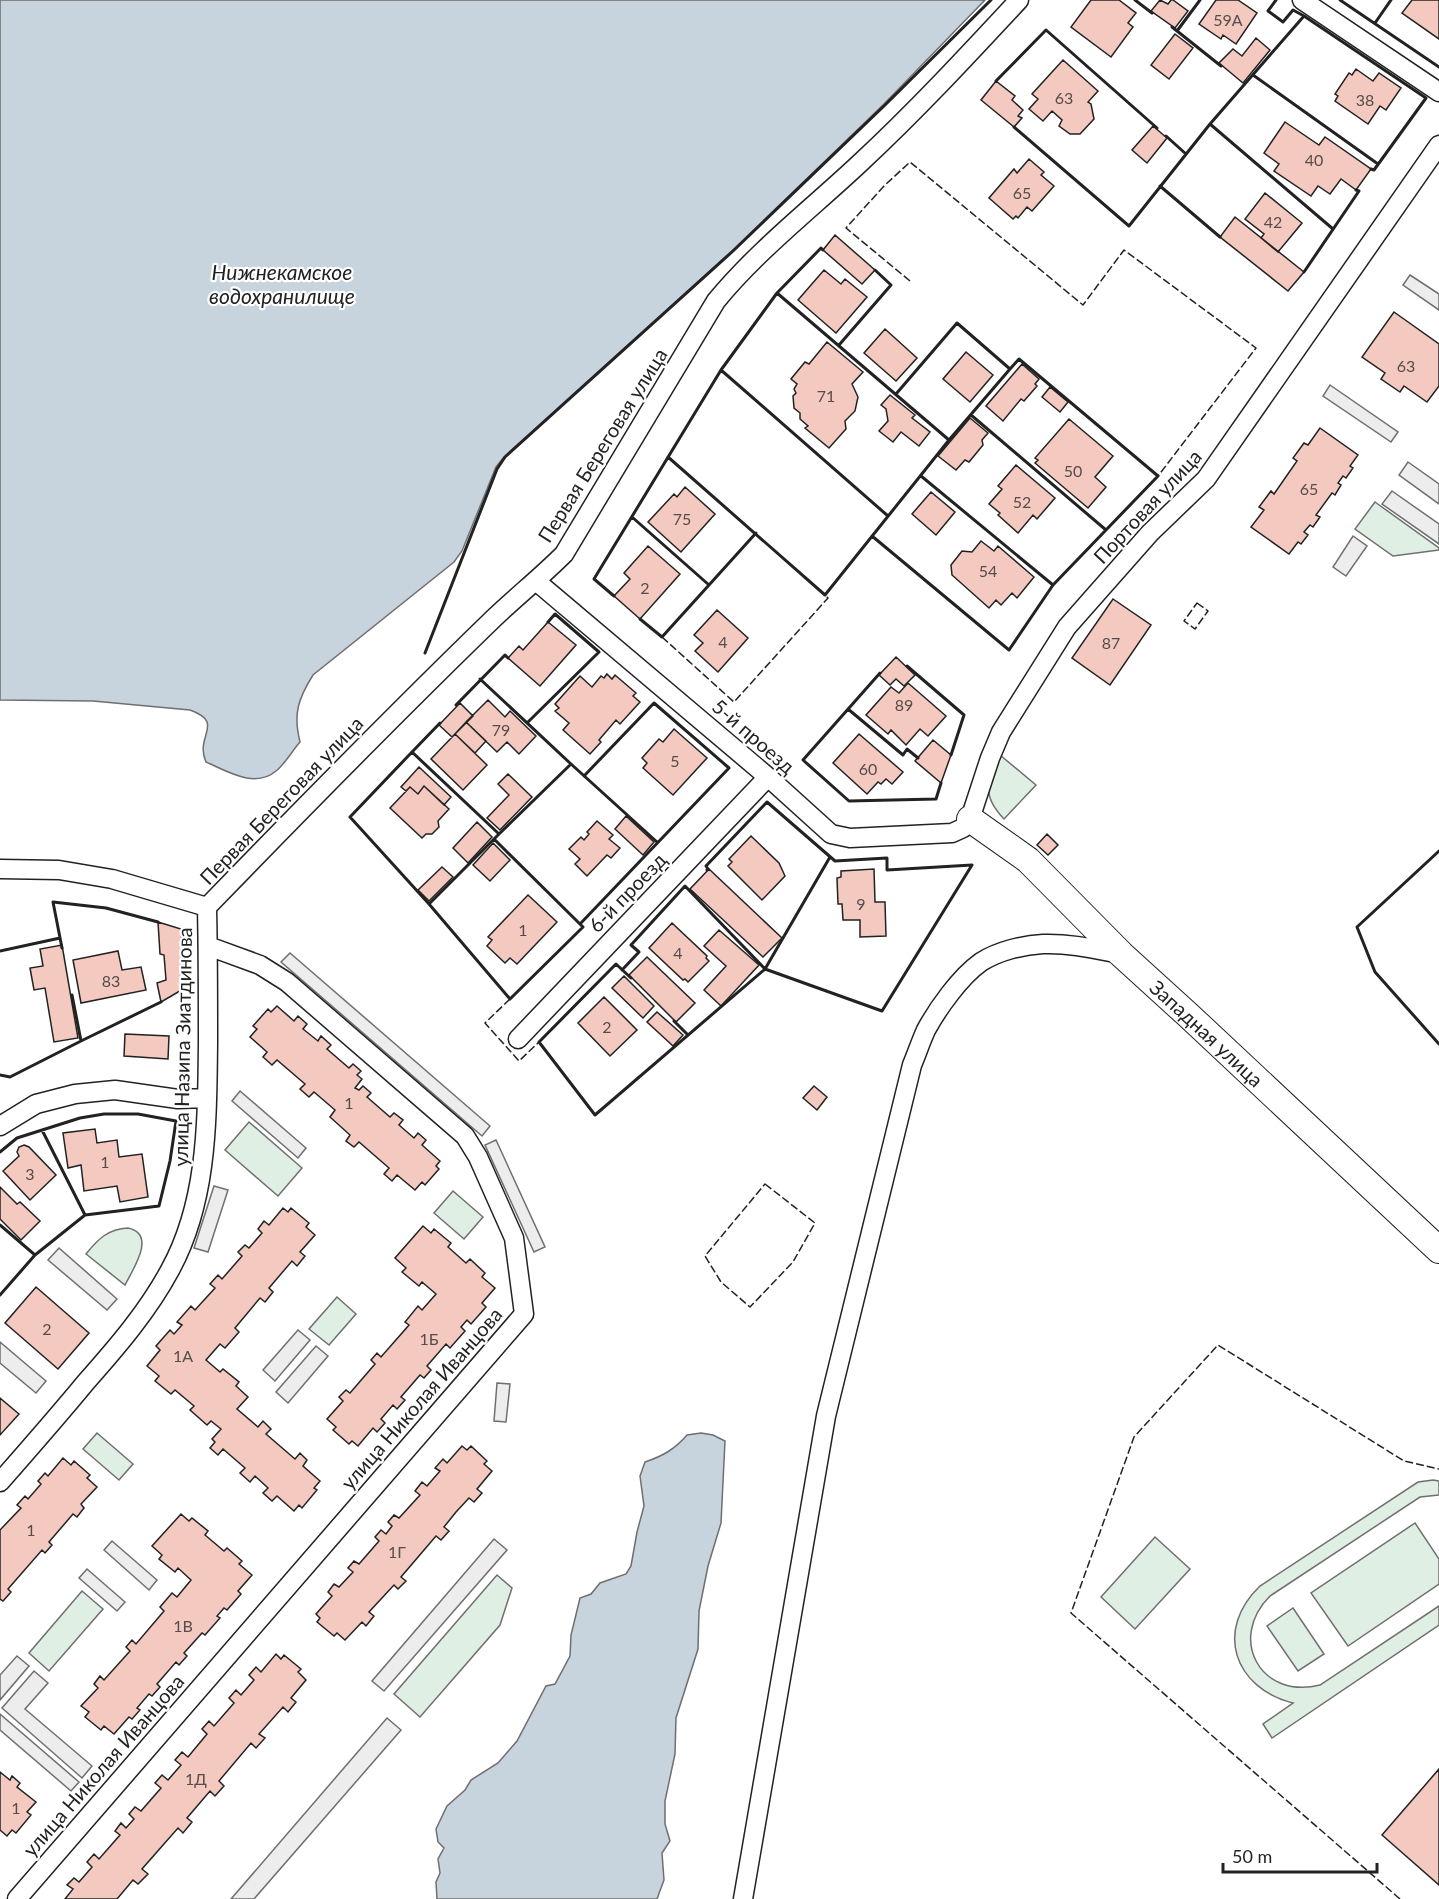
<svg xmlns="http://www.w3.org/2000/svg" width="1439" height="1899" viewBox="0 0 1439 1899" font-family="Lato,sans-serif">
	<rect width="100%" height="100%" fill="#fff"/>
	<path fill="#e0efe3" stroke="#6f6f6f" stroke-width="1.5" d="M1375 502 1439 548V550L1393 556 1355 529Z
		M1000 755 1036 785 1004 819C981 795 987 782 1000 755Z
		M249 1122 302 1168 278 1196 225 1150Z
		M453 1191 483 1217 464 1239 434 1213Z
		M128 1228C157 1234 133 1269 125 1285L86 1254C98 1239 108 1229 128 1228Z
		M337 1297 356 1314 329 1345 309 1329Z
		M97 1433 133 1464 119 1480 83 1449Z
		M1433 1480 1439 1481V1495L1420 1497 1270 1596C1227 1639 1261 1700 1320 1685L1439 1606V1625L1272 1738 1263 1724 1293 1703C1234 1688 1214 1630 1260 1586L1418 1482Z
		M1415 1523 1439 1559V1584L1348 1646 1311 1593Z
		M1155 1537 1190 1569 1135 1629 1101 1597Z
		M497 1575 512 1588 500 1625 420 1717 394 1694Z
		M82 1591 103 1609 49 1671 29 1653Z
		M1293 1608 1324 1654 1298 1671 1267 1626Z"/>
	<path fill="#ededed" stroke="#6f6f6f" stroke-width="1.5" d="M1410 275 1439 294V310L1403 285Z
		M1330 385 1398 432 1391 442 1323 396Z
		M1408 462 1439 484V504L1399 475Z
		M1392 491 1439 524V544L1382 504Z
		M1353 536 1367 546 1346 576 1333 567Z
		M290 953 490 1126 482 1136 281 962Z
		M240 1091 306 1148 298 1158 232 1101Z
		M496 1140 545 1247 534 1252 485 1145Z
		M214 1186 228 1190 208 1252 194 1248Z
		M59 1248 117 1299 107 1310 48 1260Z
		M298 1330 310 1340 275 1381 263 1370Z
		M0 1342 46 1381 36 1393 0 1363Z
		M316 1346 328 1356 288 1403 276 1392Z
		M497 1383 510 1384 506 1422 494 1421Z
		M494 1539 507 1550 384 1691 372 1681Z
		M112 1541 157 1580 149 1590 104 1550Z
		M87 1569 125 1602 117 1611 79 1578Z
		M17 1656 29 1666 0 1700V1675Z
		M34 1671 48 1683 25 1709 92 1766 82 1778 2 1708Z
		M0 1714 79 1782 71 1791 0 1730Z
		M387 1718 401 1730 254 1899H231Z"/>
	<path fill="#c7d3dd" stroke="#6f6f6f" stroke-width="1.5" d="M0 0H985L884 104 733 250 504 457 496 467 462 551 454 562 313 675C298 699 293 714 300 742 292 751 285 764 276 771 255 789 227 771 206 762 194 736 226 723 190 710L93 701 0 700Z
		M701 1433 713 1435 725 1441 721 1523 708 1566 699 1611 698 1649 676 1718 675 1754 665 1801V1824L670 1841 662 1853 664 1880 657 1899H437L436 1882 440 1873 438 1859 444 1848 438 1842 436 1829 447 1806 465 1790 471 1780 498 1763 517 1741 546 1686 555 1684 570 1656 571 1635 580 1598 591 1594 600 1583 626 1574 631 1566 637 1532 644 1506 640 1476 645 1462C663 1456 675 1449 687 1435Z"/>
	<path fill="#f3c9c0" stroke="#222" stroke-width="1.5" d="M1091 0H1119L1136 13 1128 23 1133 27 1111 57 1071 27Z
		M1160 0 1168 4 1171 0H1173L1188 11 1175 28 1151 11Z
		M1216 0H1238L1257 13 1236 44 1223 35 1221 39 1199 24Z
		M1412 0H1439V39L1402 13Z
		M1175 34 1193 48 1169 79 1151 65Z
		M1256 38 1270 50 1243 83 1219 63 1233 49 1242 56Z
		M1063 60 1098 91 1088 102 1091 104 1094 119 1080 134H1070L1059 126 1062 120 1052 111 1043 121 1029 109 1038 99 1032 94Z
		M1356 69 1373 81 1379 73 1401 88 1386 110 1380 106 1368 124 1335 101 1338 96 1335 94 1349 73 1352 75Z
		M996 81 1015 96 1012 100 1023 110 1018 116 1022 118 1014 127 981 100Z
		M1285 122 1319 145 1325 137 1371 169 1356 190 1341 179 1330 194 1318 186 1311 196 1274 171 1279 164 1264 153Z
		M1153 126 1167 138 1147 163 1132 150Z
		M1029 159 1044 172 1041 175 1054 186 1032 211 1027 207 1018 218 1016 216 1013 219 989 198 1014 169 1017 173Z
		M1265 193 1302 223 1278 252 1261 238 1264 234 1245 219Z
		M1235 217 1304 272 1288 291 1220 237Z
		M835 235 875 270 862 284 823 250Z
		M824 270 841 284 845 279 867 297 836 333 798 300Z
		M1394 312 1439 344V386L1427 402 1404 386 1400 392 1381 379 1385 373 1362 357Z
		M885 329 917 358 896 381 864 353Z
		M827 342 863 372 852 384 858 397 855 411 845 421 846 429 829 448 805 428 808 426 800 419V413L794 408 793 396 796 393 794 389 797 384 791 379 805 362 809 364Z
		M966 352 993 375 970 402 943 379Z
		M1022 364 1039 379 1035 384 1037 386 1024 401 1021 399 1003 421 986 406Z
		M1050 387 1068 402 1060 412 1042 397Z
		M890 395 915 415 912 418 930 432 919 446 901 432 893 442 879 431 888 421 886 409 881 405Z
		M970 418 988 433 982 440 983 445 969 462 965 460 956 470 938 456Z
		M1069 419 1113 456 1095 477 1106 487 1088 508 1035 463 1038 460 1035 458Z
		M1320 428 1358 455 1350 466 1353 468 1346 478 1343 476 1338 483 1341 485 1335 495 1332 493 1316 515 1320 517 1313 527 1310 525 1304 532 1308 535 1301 544 1298 542 1289 554 1251 527 1264 510 1259 507 1271 491 1274 494 1297 461 1293 458 1304 443 1308 445Z
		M1016 465 1055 498 1037 519 1033 515 1018 533 998 515 1000 513 989 504 1002 489 998 486Z
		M685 487 715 514 681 552 648 522 674 494 677 497Z
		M931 492 955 512 936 535 912 514Z
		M981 541 994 551 998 546 1034 577 1017 598 1012 593 1001 605 996 600 989 608 952 575 951 565 962 551 972 552Z
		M648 546 680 574 640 619 614 596 630 579 624 573Z
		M1113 599 1151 625 1110 685 1072 658Z
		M717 610 748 638 718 672 695 651 703 643 694 635Z
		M548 622 576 645 540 686 508 658 519 646 523 650Z
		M896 657 915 675 904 686 896 679 890 685 879 675Z
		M607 674 612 679 615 675 636 693 633 696 640 702 620 724 616 720 599 740 601 742 590 754 563 730 569 723 555 711 559 708 555 704 580 676 592 687 601 676 604 678Z
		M908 683 946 716 928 736 920 729 906 745 891 730 888 734 866 715 891 687 899 693Z
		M488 700 505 717 510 711 536 736 519 754 507 742 497 752 466 722Z
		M460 703 473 716 452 737 439 725Z
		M466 722 486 741 475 753 455 734Z
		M674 729 707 758 673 795 643 768 647 763 642 758 659 739 663 742Z
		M455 734 487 765 463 790 431 759Z
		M859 734 903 772 892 784 886 779 881 784 878 782 867 794 833 763Z
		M933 740 951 755 941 783 915 761Z
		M419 767 451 797 444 805 424 786 418 794 410 787 406 791 401 787Z
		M508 774 532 797 500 830 487 818 509 795 498 784Z
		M424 786 449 809 438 821 439 827 432 834H426L422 838 390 808 410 787 418 794Z
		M626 816 654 842 643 855 615 829Z
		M597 821 613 835 609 839 620 848 611 858 607 855 587 876 575 864 580 859 569 849 581 837 584 840 589 834 587 832Z
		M477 822 492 837 468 863 453 848Z
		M1047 834 1058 845 1048 855 1037 845Z
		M751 836 779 863 785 876 762 900 728 866 732 862 729 859Z
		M493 843 510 860 490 881 473 865Z
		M442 867 453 877 429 901 418 890Z
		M709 869 782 938 763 957 690 889Z
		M874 869 875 902H885L886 936 860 937V920H843L842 904H838L837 878 841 877V871Z
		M528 895 557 922 517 964 510 958 505 963 487 946 492 940 488 937Z
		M158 922 181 929 185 988 161 1002 157 983 166 980 164 955 160 954Z
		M672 923 707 956 706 958 709 961 688 982 685 979 683 980 649 948Z
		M719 930 759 965 721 1006 704 990 726 966 704 946Z
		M62 945 78 1038 54 1042 45 988 34 990 30 968 43 966 40 949Z
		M118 951 122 970 141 967 146 990 81 1003 73 960Z
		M647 957 695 1003 676 1022 629 975Z
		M624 976 654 1006 643 1018 612 988Z
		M604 997 637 1030 610 1056 578 1023Z
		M277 1006 294 1021 298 1016 307 1024 303 1029 318 1041 321 1036 331 1045 327 1049 349 1068 353 1064 361 1071 357 1075 362 1079 355 1088 359 1090 363 1086 371 1093 367 1097 390 1117 394 1113 403 1120 399 1125 414 1138 418 1133 426 1140 422 1145 440 1161 436 1166 439 1169 425 1185 422 1182 415 1190 397 1175 392 1181 384 1174 389 1168 359 1142 354 1147 346 1141 350 1135 330 1117 335 1110 314 1092 309 1097 300 1089 305 1084 277 1060 272 1065 263 1057 267 1052 250 1037 257 1029 253 1026 268 1009 271 1012Z
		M657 1012 683 1035 673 1046 647 1022Z
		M125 1034 169 1036 168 1059 124 1056Z
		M814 1086 827 1097 817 1110 803 1098Z
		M95 1129 97 1143 117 1140 119 1157 142 1154 148 1197 120 1202 117 1186 84 1191 81 1165 68 1168 63 1133Z
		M24 1145 29 1147 56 1175 30 1200 3 1171 19 1156 17 1152 19 1147Z
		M0 1187 17 1204 20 1202 40 1221 21 1240 0 1219Z
		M283 1208 288 1212 291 1208 309 1223 306 1227 315 1235 300 1252 305 1256 297 1266 292 1261 269 1288 273 1292 265 1302 260 1298 235 1328 239 1332 225 1348 220 1344 206 1360 220 1372 223 1369 239 1382 236 1386 248 1397 237 1409 258 1427 263 1421 271 1429 266 1434 295 1459 300 1453 307 1460 303 1466 320 1481 314 1488 317 1490 302 1508 299 1505 294 1511 277 1496 272 1501 263 1493 268 1488 255 1476 250 1482 240 1473 245 1468 223 1449 218 1455 210 1448 215 1442 212 1439 221 1429 211 1421 207 1425 190 1410 194 1406 175 1390 171 1394 155 1381 159 1376 147 1366 160 1350 156 1346 170 1330 174 1334 182 1325 177 1322 191 1306 195 1310 215 1288 210 1284 218 1275 222 1279 242 1256 238 1252 245 1245 249 1248 262 1233 258 1229 264 1221 269 1225Z
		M423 1226 431 1233 434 1229 451 1243 448 1247 466 1263 470 1259 485 1273 482 1277 495 1288 482 1303 486 1307 471 1324 467 1320 461 1327 465 1331 450 1348 446 1344 427 1366 431 1370 424 1378 420 1375 401 1397 405 1400 397 1409 393 1405 381 1419 385 1423 377 1432 373 1428 358 1446 352 1441 349 1444 333 1430 336 1427 327 1419 343 1401 339 1397 346 1390 350 1393 375 1364 371 1360 377 1353 381 1357 409 1325 405 1322 418 1306 422 1310 436 1294 422 1282 419 1286 402 1272 406 1268 395 1258Z
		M36 1287 89 1333 58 1369 5 1323Z
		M0 1398 19 1414 0 1435Z
		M462 1446 467 1450 471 1446 487 1461 484 1464 492 1471 477 1489 482 1493 474 1502 469 1498 456 1512 444 1527 449 1531 441 1540 436 1536 401 1577 406 1581 398 1589 394 1585 369 1612 374 1616 366 1626 362 1622 345 1640 337 1633 334 1636 317 1622 320 1618 316 1614 332 1596 328 1592 334 1584 339 1587 353 1572 348 1568 354 1561 359 1564 379 1541 375 1537 381 1530 386 1534 392 1526 388 1522 394 1515 399 1518 420 1495 415 1491 422 1482 427 1486 440 1471 435 1468 443 1459 447 1463Z
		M63 1458 71 1465 74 1461 90 1475 87 1478 97 1487 81 1504 84 1508 77 1517 73 1514 49 1542 52 1545 45 1553 42 1550 8 1589 11 1592 3 1601 0 1599V1530L21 1508 17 1505 25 1496 28 1499 41 1484 38 1481 45 1473 48 1476Z
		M181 1514 189 1521 192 1518 208 1531 205 1535 224 1551 227 1548 242 1561 239 1564 252 1575 238 1591 241 1594 227 1610 224 1608 217 1616 220 1618 205 1635 202 1633 184 1653 187 1656 179 1665 176 1662 157 1684 160 1687 152 1696 149 1694 137 1708 140 1710 132 1719 129 1717 114 1734 104 1726 101 1730 85 1717 89 1712 81 1706 98 1688 94 1684 100 1676 104 1680 130 1651 126 1647 132 1640 136 1644 164 1611 160 1607 172 1593 177 1597 191 1580 178 1568 175 1572 159 1559 162 1555 152 1546Z
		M276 1654 281 1659 284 1655 301 1669 298 1672 306 1680 291 1698 296 1702 288 1712 283 1707 259 1734 265 1738 256 1748 251 1743 219 1781 224 1786 215 1796 210 1791 187 1818 192 1822 183 1833 178 1828 142 1869 148 1874 138 1884 133 1880 117 1899H65L73 1889 67 1885 74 1878 79 1882 92 1867 87 1862 94 1854 99 1859 120 1835 115 1831 121 1823 126 1828 134 1819 129 1814 135 1807 141 1811 161 1788 155 1783 162 1775 168 1780 181 1765 175 1760 182 1752 188 1757 207 1734 202 1729 209 1721 214 1726 234 1703 229 1698 236 1690 241 1695 254 1680 249 1675 256 1667 261 1672Z
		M1439 1769V1885L1382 1835Z
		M0 1772 10 1780 12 1776 20 1783 17 1787 36 1802 27 1812 31 1815 16 1833 12 1830 7 1836 0 1830Z"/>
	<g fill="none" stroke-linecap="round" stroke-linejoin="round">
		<g stroke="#222" stroke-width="21">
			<path id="street" d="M1302 0 1439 92
				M536 581 768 777 831 834 850 838 952 833 963 828 970 819 990 758 1001 732 1067 627 1150 533 1206 479 1439 145
				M0 869 59 870 112 879 207 907
				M207 907C301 810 396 713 493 619 516 597 541 577 564 554L716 301C758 250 811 209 859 164 915 112 967 56 1019 0
				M518 1039 768 777
				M0 1126 36 1104 75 1094 115 1090 178 1099 207 1098
				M0 1482C29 1449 58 1416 86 1382 117 1347 148 1311 170 1270 208 1201 207 1120 208 1044 208 998 208 953 207 907
				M17 1899 524 1314 514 1238 478 1157 465 1136 287 982 260 965 208 946
				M743 1899 826 1416 912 1065C917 1053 921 1041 926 1030 938 1008 960 977 981 962 998 951 1023 945 1043 944 1069 943 1095 949 1121 954"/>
		</g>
		<g stroke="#222" stroke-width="28">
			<g id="secondary">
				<path id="s1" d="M970 819 1028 860 1121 954 1187 1014 1439 1250"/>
			</g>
		</g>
		<use href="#street" stroke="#fff" stroke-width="18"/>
		<use href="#secondary" stroke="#fff" stroke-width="26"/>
		<path stroke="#222" stroke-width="1.5" stroke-dasharray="8 3" stroke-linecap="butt" d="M910 281 846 228 884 186 910 162 1083 305 1124 250 1256 348 1158 476
			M1197 603 1208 611 1195 629 1184 621Z
			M662 637 734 702 828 598 825 595
			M510 999 485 1023 519 1061 539 1042
			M765 1184 815 1223 793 1262 750 1307 721 1282 705 1256Z
			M1400 1899 1071 1613 1134 1437 1218 1345 1404 1461 1439 1469"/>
		<path stroke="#222" stroke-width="3" d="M1135 0 1152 13
			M1276 0 1268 11 1283 22 1293 10 1304 16
			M1340 0 1439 67
			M1375 23 1391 0
			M1172 27 1221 66
			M1177 31 1200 0
			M1253 75 1378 164
			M996 81 1046 30 1157 128
			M1210 124 1333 229
			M1014 127 1129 226 1210 124 1304 16 1426 98 1374 170 1371 169
			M1166 136 1186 154
			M1160 186 1220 237
			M1304 272 1359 191 1356 190
			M777 293 949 440 1010 369 957 323 896 394
			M839 345 891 285 875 270
			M721 370 888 516
			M971 415 1106 530
			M668 457 825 595 949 440
			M921 476 1053 585
			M632 517 709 585
			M872 536 1009 650 1053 585 1158 476 1019 359 1010 369
			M614 596 594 579 721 370 777 293 821 248 823 250
			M640 619 662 637 756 533
			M425 653 497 469 505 457 733 251 885 105 991 0
			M907 666 964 715 951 755
			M880 673 803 760 849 801 936 799 941 783
			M480 679 571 764
			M456 705 505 655 508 658
			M848 709 903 755 907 749 918 758
			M527 723 599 652 555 614 548 622
			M412 752 440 723
			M499 834 571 764 657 842
			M1439 851 1357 927 1375 972 1439 1044
			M429 904 499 834 412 752 350 817 429 904 510 999 583 927 494 839
			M580 924 729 768 654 703 584 776
			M62 948 53 902 106 908 158 922
			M0 951 60 938
			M622 970 639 952 631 945 685 886 765 969 882 1011 972 865 887 870V858L835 861 767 802 706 866 708 869 707 870
			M631 978 616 964 539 1042 595 1115 765 969 830 857
			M72 995 81 1041 161 1002
			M674 1021 688 1035
			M0 1075 10 1077 81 1041
			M42 1130 85 1215
			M0 1152 17 1138 80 1118 104 1114H138L176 1121 170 1161 159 1206 85 1215 35 1255
			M0 1225 35 1255 0 1295"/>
	</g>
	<g text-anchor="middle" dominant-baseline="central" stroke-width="4.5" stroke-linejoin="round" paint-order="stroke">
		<g font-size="16" fill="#564c4a">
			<text x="1228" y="19">59А</text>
			<text x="1064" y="97">63</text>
			<text x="1365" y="99">38</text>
			<text x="1314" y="159">40</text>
			<text x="1022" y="192">65</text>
			<text x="1273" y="221">42</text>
			<text x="1406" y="365">63</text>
			<text x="826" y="395">71</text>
			<text x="1073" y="470">50</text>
			<text x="1309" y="488">65</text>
			<text x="1022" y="501">52</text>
			<text x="682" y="518">75</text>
			<text x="988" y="570">54</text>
			<text x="645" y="587">2</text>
			<text x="723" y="641">4</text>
			<text x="1111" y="642">87</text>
			<text x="904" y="704">89</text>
			<text x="501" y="729">79</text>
			<text x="675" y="760">5</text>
			<text x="868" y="768">60</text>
			<text x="861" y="903">9</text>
			<text x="523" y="929">1</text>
			<text x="678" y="952">4</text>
			<text x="111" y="980">83</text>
			<text x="607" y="1026">2</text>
			<text x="349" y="1102">1</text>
			<text x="105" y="1161">1</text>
			<text x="30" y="1173">3</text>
			<text x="47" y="1328">2</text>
			<text x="429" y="1338">1Б</text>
			<text x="183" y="1355">1А</text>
			<text x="31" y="1529">1</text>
			<text x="397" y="1551">1Г</text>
			<text x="183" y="1625">1В</text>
			<text x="196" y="1778">1Д</text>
			<text x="16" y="1807">1</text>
		</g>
		<g font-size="20" fill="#222" stroke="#fff">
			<text transform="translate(602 445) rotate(-58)">Первая Береговая улица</text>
			<text transform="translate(1147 506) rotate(-47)">Портовая улица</text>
			<text transform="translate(754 736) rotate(41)">5-й проезд</text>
			<text transform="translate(281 800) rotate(-46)">Первая Береговая улица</text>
			<text transform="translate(627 892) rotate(-46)">6-й проезд</text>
			<text stroke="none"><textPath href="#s1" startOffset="320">Западная улица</textPath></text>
			<text transform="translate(182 1047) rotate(-89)">улица Назипа Зиатдинова</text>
			<text transform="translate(421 1398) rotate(-49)">улица Николая Иванцова</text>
			<text transform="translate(103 1765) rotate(-49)">улица Николая Иванцова</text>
		</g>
		<g font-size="21" font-style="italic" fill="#222" stroke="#fff">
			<text x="282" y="271">Нижнекамское<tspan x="282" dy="24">водохранилище</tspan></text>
		</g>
	</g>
	<path d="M1223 1863v9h154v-9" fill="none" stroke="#222222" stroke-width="3"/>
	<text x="1232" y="1863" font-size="18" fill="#222222" stroke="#ffffff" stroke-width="4.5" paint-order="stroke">50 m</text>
</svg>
